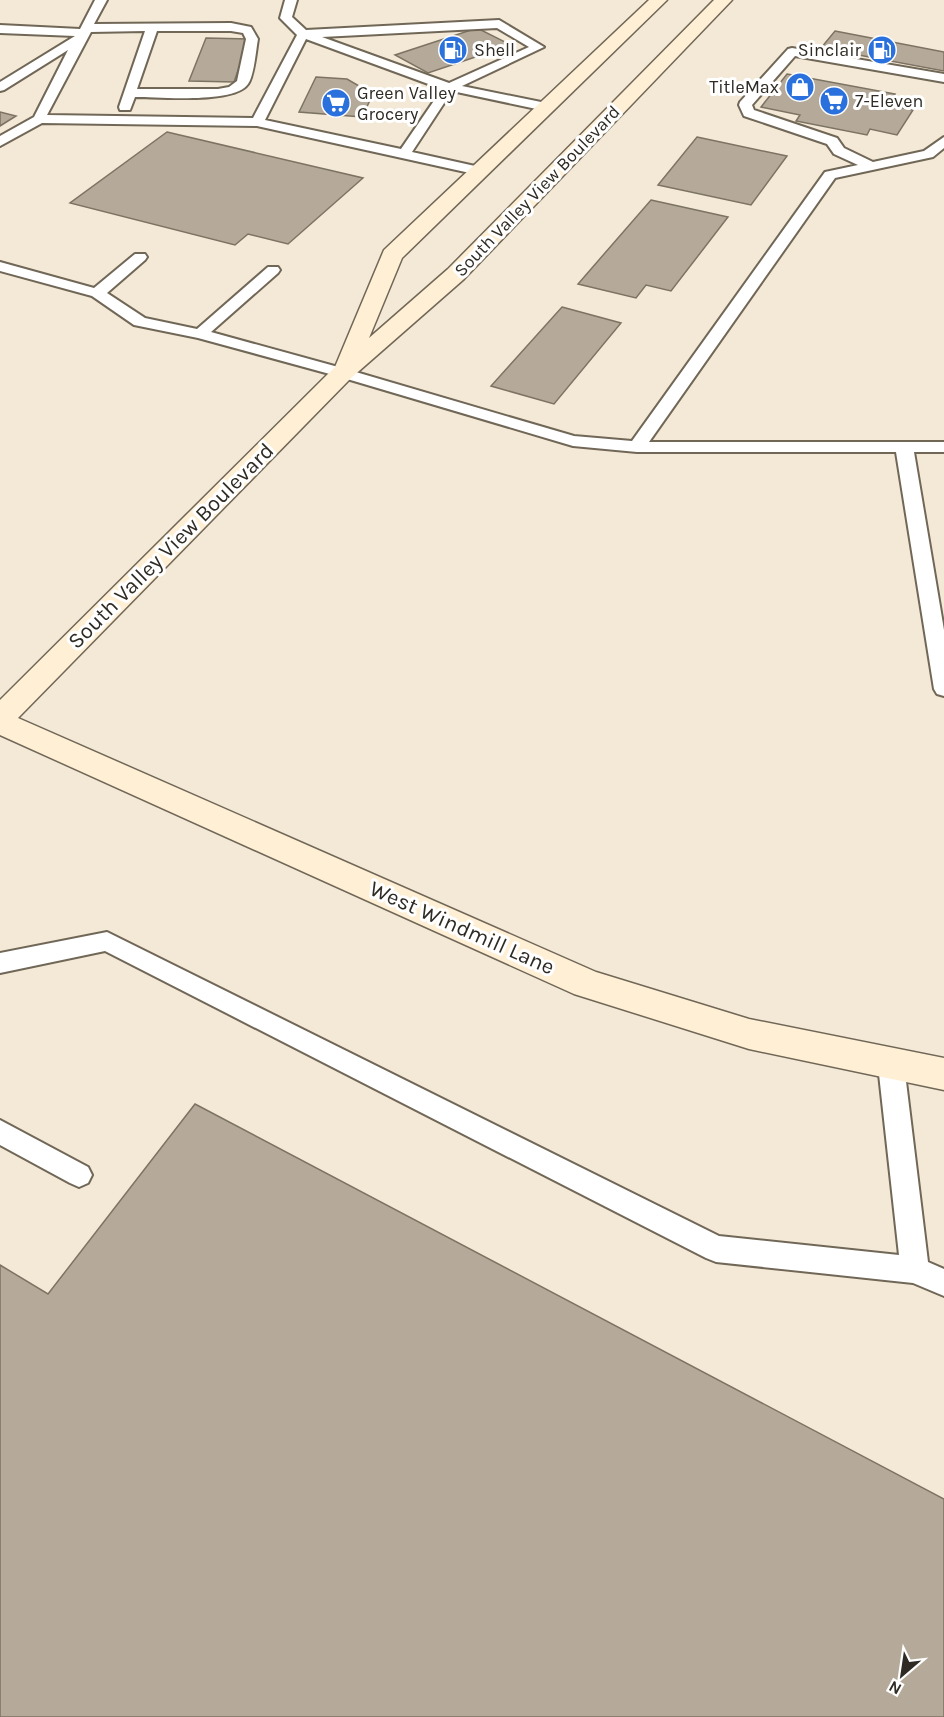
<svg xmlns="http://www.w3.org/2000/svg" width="944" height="1717" viewBox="0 0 944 1717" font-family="Karla,sans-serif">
	<rect width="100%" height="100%" fill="#f4e9d7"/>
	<path fill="#b5aa99" stroke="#7d7363" stroke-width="1.5" d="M477 28 511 45 428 73 395 55Z
		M477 28 511 45 428 73 395 55Z
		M835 31 944 52V71L821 48Z
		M206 38 249 39 234 82 189 81Z
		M787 74 895 94 888 105 913 110 897 135 870 129 867 135 796 121 800 115 761 107Z
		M316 77 347 79 373 94 362 117 299 112Z
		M0 112 16 116 0 126Z
		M167 132 363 178 288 244 248 234 235 245 70 203Z
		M697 137 787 156 751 205 658 185Z
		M651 200 728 217 671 291 646 285 636 298 578 284Z
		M562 307 621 323 554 404 491 386Z
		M195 1104 944 1499V1717H0V1265L48 1294Z"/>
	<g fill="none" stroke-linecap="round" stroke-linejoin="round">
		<g stroke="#716757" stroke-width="4">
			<path id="lane" d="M95 0H107L94 24 231 23 251 27 258 39C256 50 254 76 248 84 235 104 158 97 135 97L130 110H120L119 107 145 31 91 32 47 115 253 118 297 35 280 18 285 0H297L292 17 306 30 499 20 544 47 462 86 546 103 552 107 546 111 452 91 412 152 484 168 486 171 484 174 479 175 257 126 42 123 0 146V136L34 117 68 50 4 90 0 91V82L75 36 0 33V25L80 29ZM497 28 529 47 449 83 322 37ZM157 31H231L243 33 246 39 237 81 229 87 218 89H137ZM306 39 442 89 401 149 265 120Z
				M792 48 944 74V82L795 56 752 105 754 110 837 138 844 148 873 162 924 151 944 137V148L933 157 835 178 649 442H944V452H914L944 630V696L937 694 934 689 896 452H637L573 446 337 376 198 338 134 325 92 296 0 271V262L94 288 135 254H145L147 257 145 260 107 293 145 318 197 329 268 267H278L280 270 278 273 211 332 349 370 574 436 632 441 825 172 858 165 834 154 827 144 744 116 739 105 740 102 788 49Z
				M107 932 719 1236 899 1255 878 1065 882 1057 891 1054 900 1057 904 1065 928 1262 944 1269V1296L913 1283 716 1262 706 1258 105 951 0 973V953Z
				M0 1120 88 1167 92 1175 88 1183 79 1187 70 1183 0 1145Z"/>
		</g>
		<g stroke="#716757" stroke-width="3">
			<path id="secondary" d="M649 0H667L402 258 369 338 448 269 714 0H732L464 279 351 378 18 718 596 972 749 1019 944 1058V1090L749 1049 574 994 0 735V700L335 367 384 250Z"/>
		</g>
		<use href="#lane" fill="#fff" fill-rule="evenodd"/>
		<use href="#secondary" fill="#ffefd5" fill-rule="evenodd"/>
	</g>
	<defs>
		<g id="fuel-disc" transform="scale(1.5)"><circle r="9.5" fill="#2b71dd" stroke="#fff"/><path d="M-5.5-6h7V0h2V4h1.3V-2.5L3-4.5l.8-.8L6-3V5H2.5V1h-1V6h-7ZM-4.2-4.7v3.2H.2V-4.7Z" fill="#fff"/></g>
		<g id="shop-disc" transform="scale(1.5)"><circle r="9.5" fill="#2b71dd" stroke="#fff"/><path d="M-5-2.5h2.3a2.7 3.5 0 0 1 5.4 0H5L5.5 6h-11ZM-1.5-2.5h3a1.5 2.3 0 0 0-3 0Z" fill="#fff"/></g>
		<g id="supermarket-disc" transform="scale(1.5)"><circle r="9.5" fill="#2b71dd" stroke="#fff"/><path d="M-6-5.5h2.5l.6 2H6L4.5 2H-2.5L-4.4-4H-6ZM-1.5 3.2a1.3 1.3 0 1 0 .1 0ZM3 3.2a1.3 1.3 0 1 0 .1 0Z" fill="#fff"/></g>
	</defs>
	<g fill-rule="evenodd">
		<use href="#fuel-disc" x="453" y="50"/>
		<use href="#fuel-disc" x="882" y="50"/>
		<use href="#shop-disc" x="800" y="87"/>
		<use href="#supermarket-disc" x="834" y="101"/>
		<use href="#supermarket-disc" x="336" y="103"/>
	</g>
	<g text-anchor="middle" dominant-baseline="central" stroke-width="6" stroke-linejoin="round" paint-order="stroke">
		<g font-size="18" fill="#2f2b24" stroke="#fff" text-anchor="start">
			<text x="474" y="50">Shell</text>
			<text x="861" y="50" text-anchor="end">Sinclair</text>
			<text x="779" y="87" text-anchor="end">TitleMax</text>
			<text x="357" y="93">Green Valley<tspan x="357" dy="21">Grocery</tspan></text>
			<text x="855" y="101">7-Eleven</text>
		</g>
		<g font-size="18" fill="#2f2b24" stroke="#fff">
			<text transform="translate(537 191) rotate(-46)">South Valley View Boulevard</text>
		</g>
		<g font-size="22" fill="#2f2b24" stroke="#fff">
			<text transform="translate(171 546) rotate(-45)">South Valley View Boulevard</text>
			<text transform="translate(462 928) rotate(24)">West Windmill Lane</text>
		</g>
	</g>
	<g transform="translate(902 1675) rotate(209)" stroke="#ffffff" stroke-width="4.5" paint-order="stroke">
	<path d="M0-4.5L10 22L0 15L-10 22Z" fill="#2f2b24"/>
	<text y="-9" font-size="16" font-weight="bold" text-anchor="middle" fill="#2f2b24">N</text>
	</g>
</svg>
